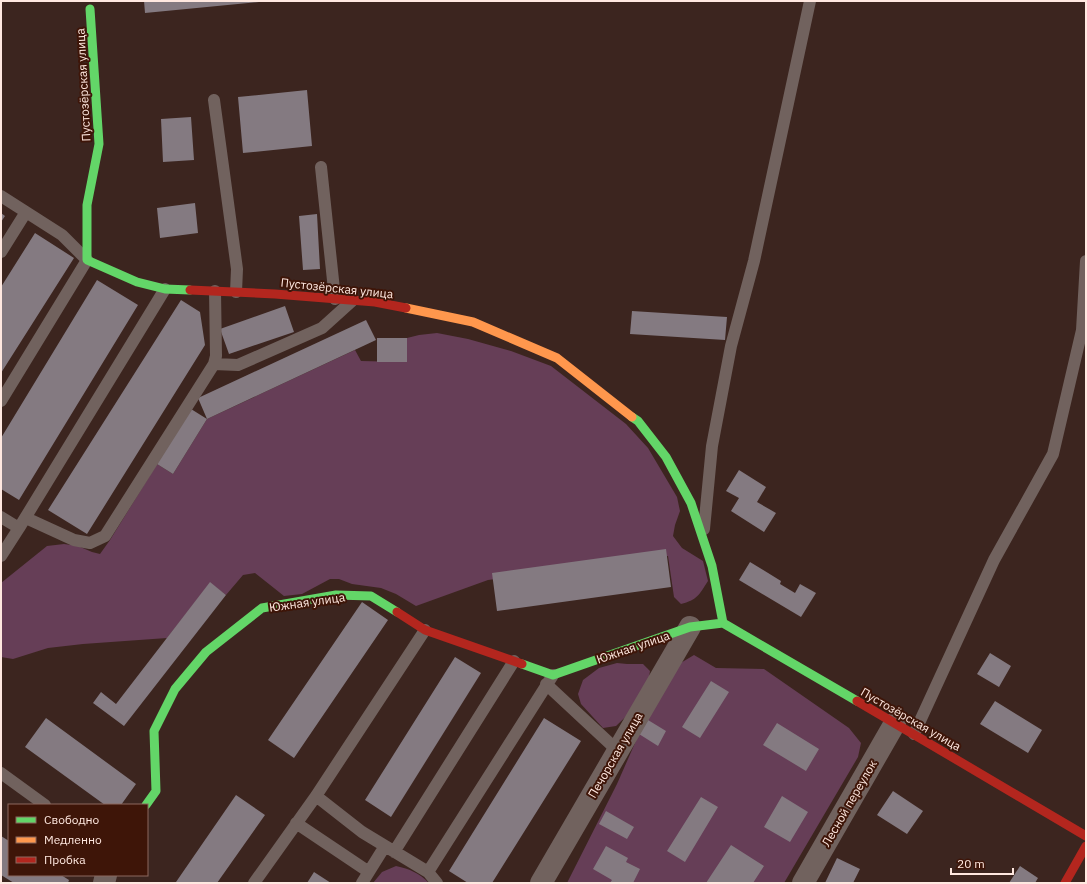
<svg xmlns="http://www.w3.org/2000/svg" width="1087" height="884" viewBox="0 0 1087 884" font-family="'IBM Plex Sans',sans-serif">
	<rect width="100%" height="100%" fill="#3c251f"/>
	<path fill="#663e57" d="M437 333 468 339 511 351 551 366 626 424 648 448 677 497 680 511 675 525 673 536 682 548 703 561 708 581C699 595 697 600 681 604L674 597 668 556 488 580 416 606 396 594 381 588 352 584 339 579H330L302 594 284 596 255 573 243 575 226 595 210 583 167 638 83 644 48 648 13 659 1 657V583L47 546 64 544 78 546 92 552 100 554 110 540 157 464 173 474 207 419 355 350 361 361 406 362 407 338 419 335Z
		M694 655 716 668 764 669 849 728 861 743 858 757 784 883H567L617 784 639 734 679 664Z
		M617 663 627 664H643L650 671 648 683 639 704 616 726 603 728 581 704 578 694 583 680 599 668Z
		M396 866C410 869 419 873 429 883H373L382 872Z"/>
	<path fill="#847a81" d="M144 1H259V2L145 13Z
		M307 90 312 146 243 153 238 97Z
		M191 117 194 160 163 162 161 119Z
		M195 203 198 233 160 238 157 208Z
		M1 213 5 216 1 222Z
		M317 214 320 269 303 270 299 216Z
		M35 233 74 258 1 373V287Z
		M97 280 138 305 19 500 1 489V438Z
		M181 300 200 312 205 345 87 534 48 510Z
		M285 306 294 332 229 354 220 329Z
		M632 311 727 317 725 340 630 334Z
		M366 320 376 340 207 419 198 398Z
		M377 338H407V362H377Z
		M191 409 207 419 173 474 157 464Z
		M739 470 766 487 757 502 776 513 764 532 731 511 739 498 726 491Z
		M666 549 671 587 497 611 492 573Z
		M750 562 781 581 780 584 795 593 800 584 816 593 801 617 739 580Z
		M210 582 226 595 124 726 93 703 101 692 116 704Z
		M362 602 388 620 294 758 268 740Z
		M990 653 1011 666 999 687 977 674Z
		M455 657 481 673 391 817 365 800Z
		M711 681 729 692 700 738 682 727Z
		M995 701 1042 730 1028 753 980 724Z
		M46 718 136 784 121 805H105L25 747Z
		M544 718 581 741 492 883H468L449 871Z
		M648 720 666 731 658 746 639 734Z
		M777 723 819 749 806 771 763 745Z
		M893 791 923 811 907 834 877 815Z
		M236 795 265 815 217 883H178L176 882Z
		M782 796 808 812 790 842 764 827Z
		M701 797 718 807 685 862 667 851Z
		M606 811 634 827 627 839 599 824Z
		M1 836 9 841V875H61L69 880 68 883H14L1 875Z
		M731 845 764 866 753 883H706Z
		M606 846 628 858 626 862 640 869 633 883H610L612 880 593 869Z
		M837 858 860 869 853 883H825Z
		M1020 866 1038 878 1035 883H1009Z
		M314 872 331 883H307Z"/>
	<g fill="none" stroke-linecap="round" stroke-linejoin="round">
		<path stroke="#71625e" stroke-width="12" d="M214 100 237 269 236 292
			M321 167 335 299
			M1 196 62 235 87 260 1 401
			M1 252 26 212
			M214 364 238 365 322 328 353 300
			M1 517 19 528 165 289
			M26 518 74 540 90 543 105 536 214 364 216 356 215 291
			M704 529 712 446 731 346 754 261 810 1
			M1 556 19 528
			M546 684 618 751
			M914 734 994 560 1053 454 1082 330 1086 261
			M1 773 45 805
			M316 796 362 832 428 872 553 675
			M296 823 369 872
			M394 852 514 661
			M428 872 437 883
			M254 883 316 796 425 630
			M362 883 385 846"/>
		<path stroke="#71625e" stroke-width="22" d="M104 883 106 875
			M541 883 690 627
			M803 883 895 723"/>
		<path stroke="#63d668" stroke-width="9" d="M90 9 99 144 87 205V260L137 282 165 289 190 290
			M632 417 638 421 666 457 691 503 712 566 723 623
			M522 664 553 675 690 627 723 623 857 701
			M146 805 156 791 154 731 175 689 206 652 262 608 336 595 371 596 397 612"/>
		<path stroke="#ff974d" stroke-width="9" d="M406 308 473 322 557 358 632 417"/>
		<path stroke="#b3261e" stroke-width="9" d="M190 290 275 294 375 302 406 308
			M397 612 425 630 522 664
			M857 701 1086 836
			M1065 883 1086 846"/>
	</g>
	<g text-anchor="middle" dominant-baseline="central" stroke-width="4" stroke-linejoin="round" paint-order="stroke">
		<g font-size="12" fill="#ffe8e0" stroke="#3e1508">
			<text transform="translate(83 85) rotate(-93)">Пустозёрская улица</text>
			<text transform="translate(337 288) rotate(6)">Пустозёрская улица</text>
			<text transform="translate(307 602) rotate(-8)">Южная улица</text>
			<text transform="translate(633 647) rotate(-19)">Южная улица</text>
			<text transform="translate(911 719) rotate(30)">Пустозёрская улица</text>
			<text transform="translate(615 755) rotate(-60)">Печорская улица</text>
			<text transform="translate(849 803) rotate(-60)">Лесной переулок</text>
		</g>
	</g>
	<rect width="1087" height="884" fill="none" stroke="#ffe8e0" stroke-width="4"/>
	<rect x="8" y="804" width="140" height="72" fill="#3e1508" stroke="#8b695e"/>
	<rect x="16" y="817" width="20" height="6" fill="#63d668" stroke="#8b695e"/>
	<text x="44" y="824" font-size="12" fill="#ffe8e0">Свободно</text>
	<rect x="16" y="837" width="20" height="6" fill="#ff974d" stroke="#8b695e"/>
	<text x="44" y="844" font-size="12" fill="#ffe8e0">Медленно</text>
	<rect x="16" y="857" width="20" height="6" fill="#b3261e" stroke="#8b695e"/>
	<text x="44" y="864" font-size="12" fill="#ffe8e0">Пробка</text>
	<path d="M951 868v6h62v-6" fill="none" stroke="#ffe8e0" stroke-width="2"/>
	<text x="957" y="868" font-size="12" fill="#ffe8e0" stroke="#3e1508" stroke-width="3" paint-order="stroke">20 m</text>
</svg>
